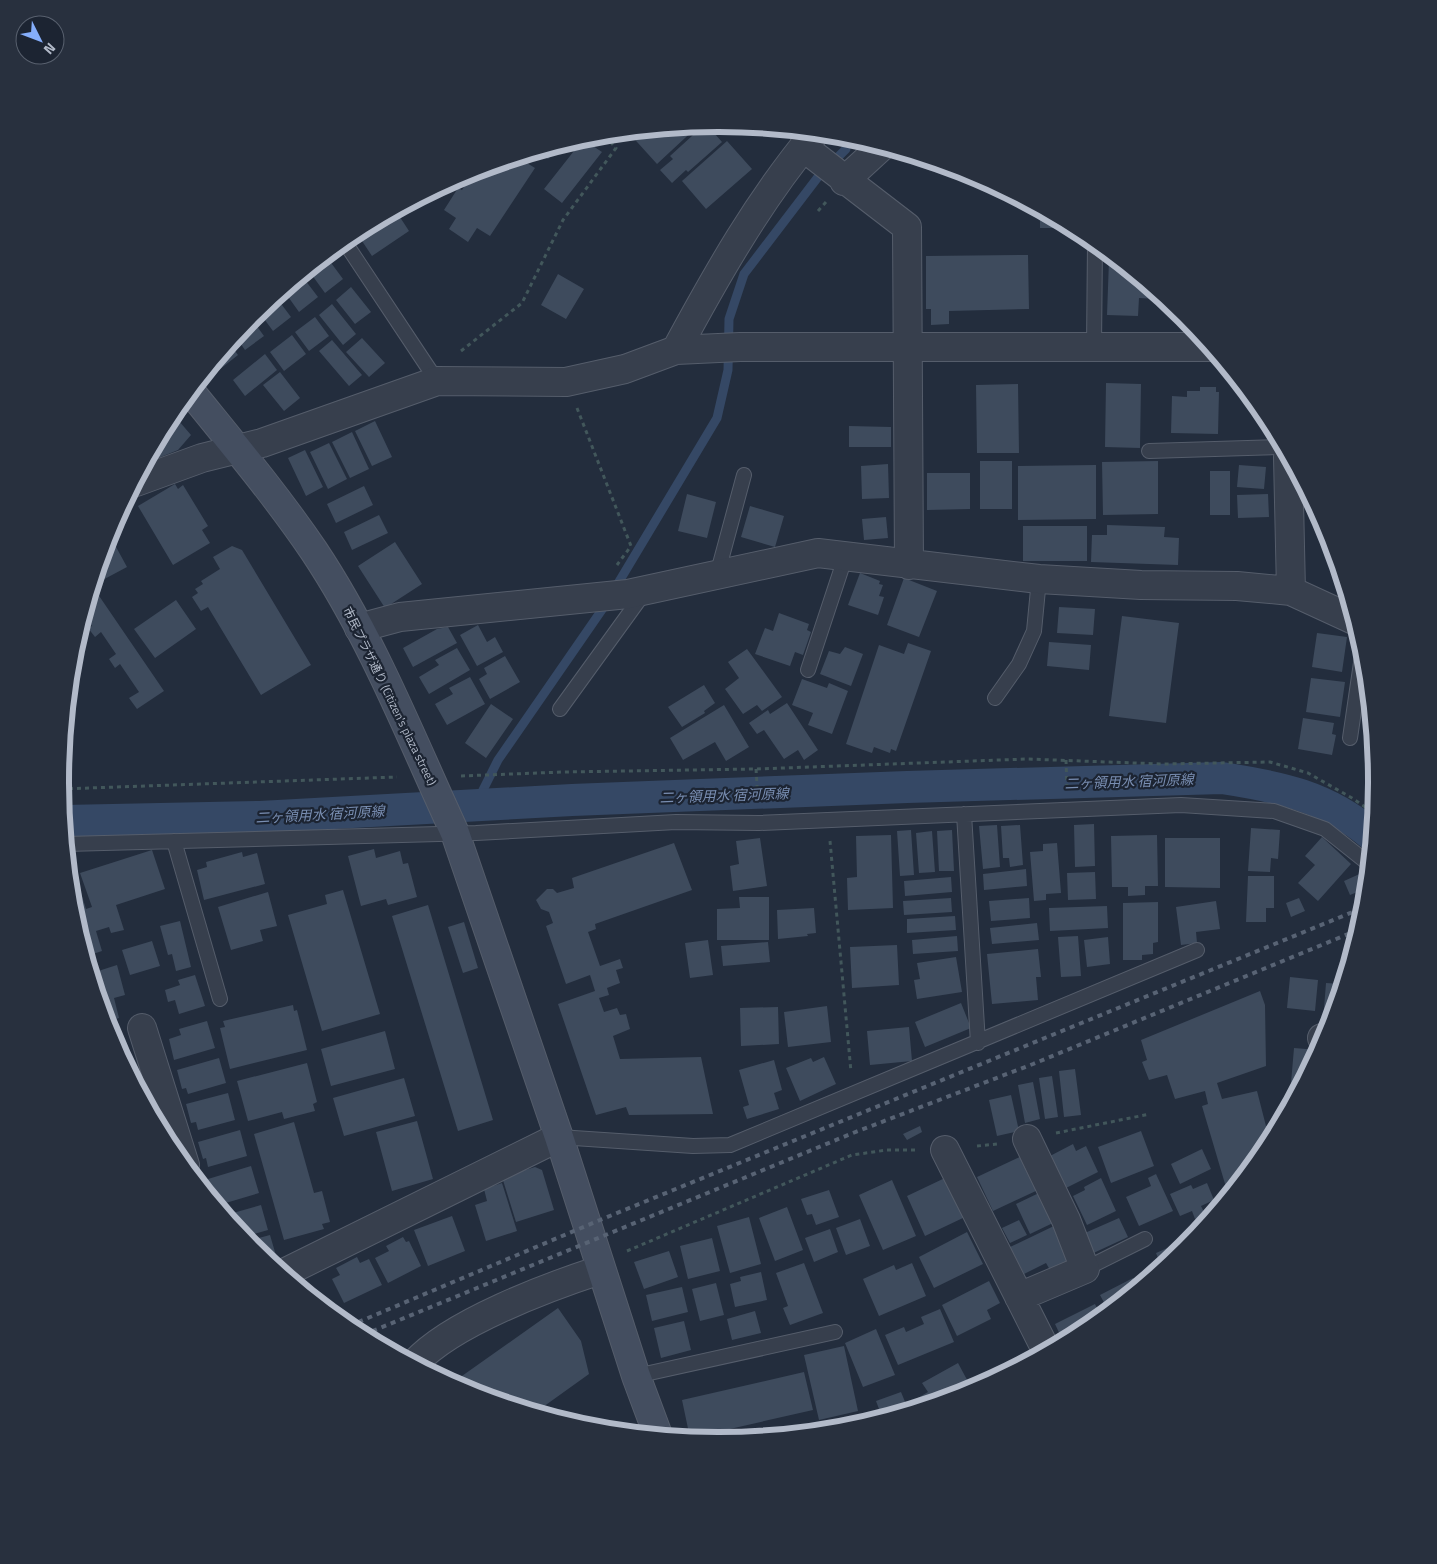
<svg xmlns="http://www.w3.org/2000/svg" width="1437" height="1564" viewBox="0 0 1437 1564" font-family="'Titillium Web','Noto Sans JP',sans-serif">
	<rect width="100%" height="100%" fill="#232d3d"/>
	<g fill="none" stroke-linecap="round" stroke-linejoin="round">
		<path stroke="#354865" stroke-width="9" d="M614 590 717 418 728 370 729 319 744 274 818 177 846 149
			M476 804 498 760 608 601"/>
		<path stroke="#354865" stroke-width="32" d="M64 821 260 817 572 800 907 787 1222 778C1280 787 1326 796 1372 835"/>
	</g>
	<path fill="#3e4b5d" d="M699 125 657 164 628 132 682 127Z
		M704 125H707L722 142 688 172 686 170 672 183 660 170 673 159 670 156Z
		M590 136 598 139 593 146 602 152 562 203 544 189 581 142 578 140Z
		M727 141 752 169 706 209 682 181Z
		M559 146 548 159 539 152Z
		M519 158 535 168 490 236 477 228 468 242 449 229 456 218 444 210 458 188 462 190 474 171 481 169 485 171 487 167Z
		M396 211 409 231 372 256 356 232Z
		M1040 211 1073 228H1040Z
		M1028 255 1029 309 949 311V324L931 325V309H926V256Z
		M326 256 343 279 325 293 309 271Z
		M1109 260H1116L1160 296 1159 299 1139 298 1138 316 1107 315Z
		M558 274 584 289 566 319 541 305Z
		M302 276 318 297 299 312 284 291Z
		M351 287 371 312 355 324 336 300Z
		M276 297 291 317 273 331 259 312Z
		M332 304 356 334 343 345 319 315Z
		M315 317 329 336 309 351 295 332Z
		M251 318 264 336 245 350 236 337Z
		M292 335 306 354 284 371 270 352Z
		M362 338 385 363 369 377 346 352Z
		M332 340 362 375 349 386 319 351Z
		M230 344 238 355 219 370 214 363Z
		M265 354 277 370 245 396 233 380Z
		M280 372 300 398 284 411 263 385Z
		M1106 383 1141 384 1140 448 1105 447Z
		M1018 384 1019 453H977L976 385Z
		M1200 387H1216V392H1219L1218 434 1171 433 1172 396 1187 397V391H1200Z
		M173 414 191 435 178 450 146 463Z
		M375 421 392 457 372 466 355 431Z
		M849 426 891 427V447H849Z
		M352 432 369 469 350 478 332 442Z
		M329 443 347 479 328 489 310 452Z
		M305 450 323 487 306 496 288 458Z
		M980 461H1012V509H980Z
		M1158 461V514L1103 515 1102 462Z
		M888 464 889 498 862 499 861 466Z
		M1096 465V519L1018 520V466Z
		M1239 465 1266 467 1264 489 1237 487Z
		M1210 471H1230V515H1210Z
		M927 473H970V509L927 510Z
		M175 484 178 489 183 485 208 526 202 530 210 543 173 565 138 506Z
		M364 486 373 505 336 523 327 504Z
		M687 494 716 502 707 538 678 531Z
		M1268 494 1269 517 1238 518 1237 495Z
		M750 506 784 516 775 547 741 537Z
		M379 515 388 533 352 550 344 532Z
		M886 517 888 538 864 540 862 519Z
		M1107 525 1165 527 1164 537 1179 538 1178 565 1091 562 1092 535H1107Z
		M1023 526H1087V561H1023Z
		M109 534 127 567 97 583 95 579Z
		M395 542 422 584 385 608 358 566Z
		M232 546 242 550 311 665 261 695 208 607 201 611 192 597 198 593 195 589 203 584 201 581 220 569 213 557Z
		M860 573 880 581 879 584 883 585 879 596 884 597 878 615 848 605Z
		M904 578 937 591 919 637 887 625Z
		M93 587 164 691 137 709 129 698 139 692 120 664 115 668 109 659 116 654 101 632 95 637 88 628 92 626 84 615Z
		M176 600 196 629 155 658 134 629Z
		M1059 607 1095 609 1093 635 1057 633Z
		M779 613 809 624 807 630 811 632 803 655 795 652 790 666 755 654 765 628 773 631Z
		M1122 616 1179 623 1166 723 1109 716Z
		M478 625 487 642 495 637 503 652 477 666 460 635Z
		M448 627 457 643 413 667 403 648 437 629Z
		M1317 633 1347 637 1342 672 1312 667Z
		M1049 642 1091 645 1089 670 1047 666Z
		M908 643 931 651 896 751 891 749 890 753 874 747 872 753 846 744 879 645 904 654Z
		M845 647 863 654 851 686 820 674 829 651 840 654Z
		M457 648 470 670 429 694 419 677 439 665 435 660Z
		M747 649 782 697 762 711 757 705 743 714 725 689 739 678 728 662Z
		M505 656 520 682 490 699 479 679 487 674 484 668Z
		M470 677 485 704 447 725 435 704 453 694 449 688Z
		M1311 678 1345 682 1340 717 1306 712Z
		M802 679 827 688 829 683 848 691 832 734 808 725 813 713 792 705Z
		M704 685 715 703 704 711 705 713 682 727 668 707Z
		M787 703 818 750 804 760 798 750 784 759 764 730 757 734 749 723 768 710 770 714Z
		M491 704 513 719 486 758 465 743Z
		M724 705 749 747 726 761 715 742 683 760 670 738Z
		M1303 718 1334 723 1332 734 1336 735 1332 755 1298 749Z
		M1094 824 1095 866 1075 867 1074 825Z
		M997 825 1000 867 983 869 979 826Z
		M1020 825 1023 865 1010 867 1009 858H1003L1001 826Z
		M1251 828 1280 830 1278 859 1271 858 1270 872 1248 871Z
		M911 830 914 875 900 876 897 831Z
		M952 830 954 871H939L937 831Z
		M932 831 935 872 919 873 916 833Z
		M891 835 893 908 848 910 847 878 857 877 856 836Z
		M1157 835 1158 886H1145V895L1128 896V887H1112L1111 836Z
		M1322 837 1351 864 1318 901 1298 883 1315 865 1305 856Z
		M760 838 767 886 733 891 730 866 739 864 736 841Z
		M1165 838H1220V888L1165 887Z
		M674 843 692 890 595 924 596 929 588 932 600 966 620 959 623 968 616 970 620 983 607 988 609 995 599 998 604 1012 617 1008 620 1015 626 1014 630 1029 613 1036 620 1059 701 1057 713 1114 629 1115 626 1107 596 1115 558 1004 595 991 590 975 566 984 546 926 553 923 549 912 541 909 536 900 547 889H553L557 893 574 888 572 878Z
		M1057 843 1061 893 1046 894V900L1034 901 1030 852 1043 851V844Z
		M374 849 376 858 400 851 403 864 408 863 417 897 388 905 386 899 361 906 348 856Z
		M152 850 165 889 116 905 124 930 111 933 109 927 96 931 102 951 87 956 73 910 67 857H70L86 909 92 907 80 873Z
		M242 852 243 857 257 853 265 884 204 900 197 870 207 867 206 862Z
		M1026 869 1027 886 984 890 983 874Z
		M1095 872 1096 899 1068 900 1067 873Z
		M1364 872 1367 880V888L1350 895 1344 881Z
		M1248 876H1274V908H1266V922H1246Z
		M951 877 952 892 905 896 904 881Z
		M343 890 380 1014 322 1031 288 915 327 904 325 895Z
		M268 892 277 926 260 930 263 941 231 950 218 907Z
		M739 897H769V940H717V909L740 908Z
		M951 898 952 912 904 915 903 901Z
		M1029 898 1030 918 991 921 989 901Z
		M1299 898 1305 911 1291 917 1286 903Z
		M1216 901 1220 929 1196 932 1197 943 1181 945 1176 907Z
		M1158 902V942L1153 943V954L1142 955V960H1123V903Z
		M428 905 493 1120 458 1131 392 916Z
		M1107 906 1108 928 1050 931 1049 908Z
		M814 908 816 933 807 934 808 936 778 939 777 910Z
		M955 916 956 930 907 933V919Z
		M180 921 191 967 176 971 172 954 168 955 160 926Z
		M464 922 478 968 463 973 448 927Z
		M1037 923 1039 940 992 944 990 928Z
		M957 936 958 951 913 954 912 940Z
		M1078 936 1081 976 1061 977 1058 937Z
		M1108 937 1110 964 1087 967 1084 940Z
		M708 940 713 975 690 978 685 943Z
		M152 941 160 966 130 975 122 950Z
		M768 942 770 962 723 966 721 946Z
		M897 945 899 985 852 988 850 947Z
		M1038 949 1041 977H1036L1038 1000 992 1004 987 954Z
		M956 957 962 992 917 999 914 980 920 979 917 963Z
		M117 965 125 995 114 998 119 1018 106 1022 92 973Z
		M195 975 205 1006 179 1014 175 1000 168 1002 165 990 180 985 178 980Z
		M1290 977 1318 980 1315 1011 1287 1008Z
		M1326 983 1342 984 1331 1021H1323Z
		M1260 991 1265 1005 1266 1066 1217 1083 1222 1099 1257 1091 1266 1126 1273 1125 1274 1132 1266 1148 1228 1194 1202 1106 1208 1104 1205 1091 1175 1099 1167 1075 1149 1080 1142 1062 1147 1060 1141 1040Z
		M961 1003 971 1028 925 1047 915 1022Z
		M293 1005 294 1011 297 1010 307 1050 230 1069 220 1028 225 1027 223 1021Z
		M827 1006 831 1042 788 1047 784 1012Z
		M778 1007 779 1044 741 1046 740 1008Z
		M207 1021 215 1048 174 1060 169 1039 181 1035 179 1029Z
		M909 1027 912 1061 870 1065 867 1031Z
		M385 1031 395 1069 331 1086 321 1049Z
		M126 1048 132 1070H130L119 1050Z
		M1294 1048 1318 1050 1300 1084 1291 1083Z
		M824 1057 836 1084 800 1101 786 1068 811 1058 813 1062Z
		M219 1058 226 1083 188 1094 186 1088 182 1089 177 1070Z
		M774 1060 782 1090 774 1093 779 1109 747 1119 743 1107 749 1105 739 1070Z
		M307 1063 317 1102 313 1104 315 1111 284 1119 282 1112 248 1121 237 1081Z
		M1075 1069 1081 1115 1064 1117 1059 1071Z
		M1052 1076 1058 1117 1045 1119 1039 1078Z
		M404 1078 415 1116 344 1136 333 1098Z
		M1033 1082 1040 1119 1025 1123 1018 1085Z
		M228 1093 235 1120 198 1130 196 1122 191 1123 186 1104Z
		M1011 1095 1019 1131 997 1136 989 1100Z
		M417 1121 433 1179 392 1191 376 1132Z
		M294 1122 314 1193 322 1191 330 1222 322 1224 324 1229 284 1240 254 1134Z
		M920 1126 922 1132 907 1140 903 1134Z
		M240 1130 247 1156 208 1167 206 1158 203 1159 198 1142Z
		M1141 1131 1154 1166 1111 1183 1098 1147Z
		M1073 1144 1076 1151 1086 1146 1098 1172 1066 1188 1050 1156Z
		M1202 1149 1211 1169 1180 1184 1171 1164Z
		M1022 1156 1038 1190 993 1211 977 1177Z
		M251 1166 259 1193 219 1205 217 1197 213 1198 208 1179Z
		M535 1167 542 1170 554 1210 516 1222 502 1177Z
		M1156 1174 1173 1211 1139 1226 1126 1197 1151 1186 1148 1178Z
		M947 1177 965 1217 925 1236 907 1196Z
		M1101 1178 1116 1211 1087 1225 1073 1196 1085 1190 1084 1187Z
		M892 1180 916 1236 883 1250 859 1195Z
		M502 1183 517 1231 486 1241 475 1205 487 1201 484 1189Z
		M1207 1183 1214 1200 1201 1206 1205 1214 1195 1219 1192 1211 1180 1216 1170 1194 1191 1185 1193 1189Z
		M829 1190 839 1217 816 1225 812 1214 807 1215 801 1199Z
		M1041 1192 1055 1222 1030 1234 1016 1204Z
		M261 1205 268 1230 244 1237 226 1215Z
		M787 1207 803 1250 775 1261 759 1218Z
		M452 1216 465 1251 428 1266 414 1230Z
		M749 1217 761 1264 730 1273 717 1226Z
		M1119 1218 1128 1237 1087 1256 1078 1236Z
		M860 1219 870 1246 846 1255 836 1228Z
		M1019 1220 1027 1235 1010 1243 1002 1228Z
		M1056 1225 1073 1259 1050 1270 1046 1263 1024 1274 1010 1247Z
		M830 1229 838 1252 814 1262 805 1238Z
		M967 1232 983 1264 934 1288 919 1257Z
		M270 1235 277 1259 269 1261 247 1241Z
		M403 1237 406 1242 409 1241 421 1266 388 1283 375 1258 389 1251 386 1246Z
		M712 1238 720 1271 688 1279 680 1246Z
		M1172 1246 1175 1253 1180 1251 1152 1274 1149 1268 1160 1263 1156 1253Z
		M669 1251 678 1277 644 1289 634 1262Z
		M357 1257 360 1263 369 1259 382 1285 344 1303 332 1279 340 1275 336 1268Z
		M804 1263 823 1313 790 1325 783 1308 788 1306 776 1273Z
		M912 1263 926 1296 879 1316 863 1279 894 1265 896 1270Z
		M761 1272 767 1300 735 1307 730 1284 741 1281 740 1277Z
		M1133 1278 1137 1286 1108 1310 1100 1295Z
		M989 1281 1000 1303 987 1310 991 1319 957 1336 942 1305Z
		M716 1283 724 1315 700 1321 692 1289Z
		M682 1287 688 1312 652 1321 646 1295Z
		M1095 1304 1101 1316 1084 1330 1063 1341 1055 1324Z
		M558 1308 581 1341 589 1374 536 1412 466 1390 452 1383Z
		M940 1309 954 1342 898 1365 885 1335 904 1327 906 1332 924 1324 921 1317Z
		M755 1311 761 1333 732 1340 727 1319Z
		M684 1321 691 1350 661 1358 654 1328Z
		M876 1329 895 1375 863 1387 845 1343Z
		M844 1346 858 1411 819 1420 804 1355Z
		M958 1363 972 1389 920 1406 916 1399 928 1392 922 1383Z
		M804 1372 813 1410 690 1438 682 1400Z
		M901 1392 908 1409 882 1417 876 1401Z
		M874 1416V1420L851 1427 850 1420Z"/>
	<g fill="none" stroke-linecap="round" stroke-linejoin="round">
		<g stroke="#555d6b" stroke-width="16">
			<path id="lane" d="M344 241 437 381
				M1094 347 1095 243
				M1149 451 1282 447
				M717 575 744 475
				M808 670 845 558
				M995 698 1019 664 1034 631 1039 579
				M560 709 644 593
				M1350 738 1363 649
				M964 814 978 1043
				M174 841 220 999
				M66 844 476 833 676 822 759 823 1181 805 1274 811 1325 829 1369 864
				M559 1137 693 1146 730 1145 1197 950
				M1085 1269 1145 1239
				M636 1376 835 1332"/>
		</g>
		<g stroke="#555d6b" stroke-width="30">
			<path id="street" d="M803 147 907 227 909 565
				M844 181 881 147
				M676 350C717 274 759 200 814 134
				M1288 457 1291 591
				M136 482 202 458 262 443 437 381 566 382 625 369 676 350 740 347H1210
				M359 628 400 617 628 594 818 553 1039 579 1141 585 1237 586 1291 591 1354 620
				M142 1028 185 1165
				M1322 1038 1324 1039
				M945 1150 1046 1350
				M284 1273 559 1137
				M1019 1297 1085 1269 1066 1220 1027 1139
				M415 1363C451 1323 548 1287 600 1270"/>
		</g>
		<g stroke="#555d6b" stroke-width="30">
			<path id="secondary" d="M191 392C233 444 276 495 314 551 372 638 411 738 455 833L559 1137 636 1376 658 1435"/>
		</g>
		<path stroke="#42575b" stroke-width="3" stroke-dasharray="4 4" stroke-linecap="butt" d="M818 211 826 202
			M461 351 522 303 563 220 616 148 604 135
			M577 408 631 546 617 565
			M1066 760 1067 788
			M756 769 758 801
			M461 776 563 772 756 769 1027 759 1162 764 1270 762 1308 773 1352 798 1374 813
			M61 789 397 777
			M830 841 851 1072
			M1056 1133 1150 1114
			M977 1146 998 1144
			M627 1251 852 1155 887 1150H916"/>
		<use href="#lane" stroke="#373f4d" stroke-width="14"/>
		<use href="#street" stroke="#373f4d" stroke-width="28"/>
		<use href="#secondary" stroke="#444e60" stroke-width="28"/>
		<path stroke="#586374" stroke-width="4" stroke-dasharray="5 5" stroke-linecap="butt" d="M349 1326 600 1220 1365 907
			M363 1335 853 1133 1033 1064 1358 930"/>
	</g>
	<g text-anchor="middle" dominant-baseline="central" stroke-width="4.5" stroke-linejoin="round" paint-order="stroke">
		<g font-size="12" fill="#b2bac9" stroke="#1c2432">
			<text transform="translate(390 696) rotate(64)">市民プラザ通り (Citizen's plaza street)</text>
		</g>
		<g font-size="14" font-style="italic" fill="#798eb2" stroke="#1c2432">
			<text transform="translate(1129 781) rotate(-2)">二ヶ領用水 宿河原線</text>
			<text transform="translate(724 795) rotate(-2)">二ヶ領用水 宿河原線</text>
			<text transform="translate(320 814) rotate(-3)">二ヶ領用水 宿河原線</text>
		</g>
	</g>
	<path d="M0 0H1437V1564H0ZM718 132H719A649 649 0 0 1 1368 781V783A649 649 0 0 1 719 1432H718A649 649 0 0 1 69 783V781A649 649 0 0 1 718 132Z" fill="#28303e" fill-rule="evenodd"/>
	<path fill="none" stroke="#b2bac9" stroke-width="6" d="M718 132H719A649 649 0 0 1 1368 781V783A649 649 0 0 1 719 1432H718A649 649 0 0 1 69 783V781A649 649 0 0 1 718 132Z"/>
	<g transform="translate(40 40) rotate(132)"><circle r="24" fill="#1c2432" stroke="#58606e"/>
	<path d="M0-4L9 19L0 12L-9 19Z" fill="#85aefb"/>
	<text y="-8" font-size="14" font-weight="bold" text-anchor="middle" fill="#b2bac9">N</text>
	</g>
</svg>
